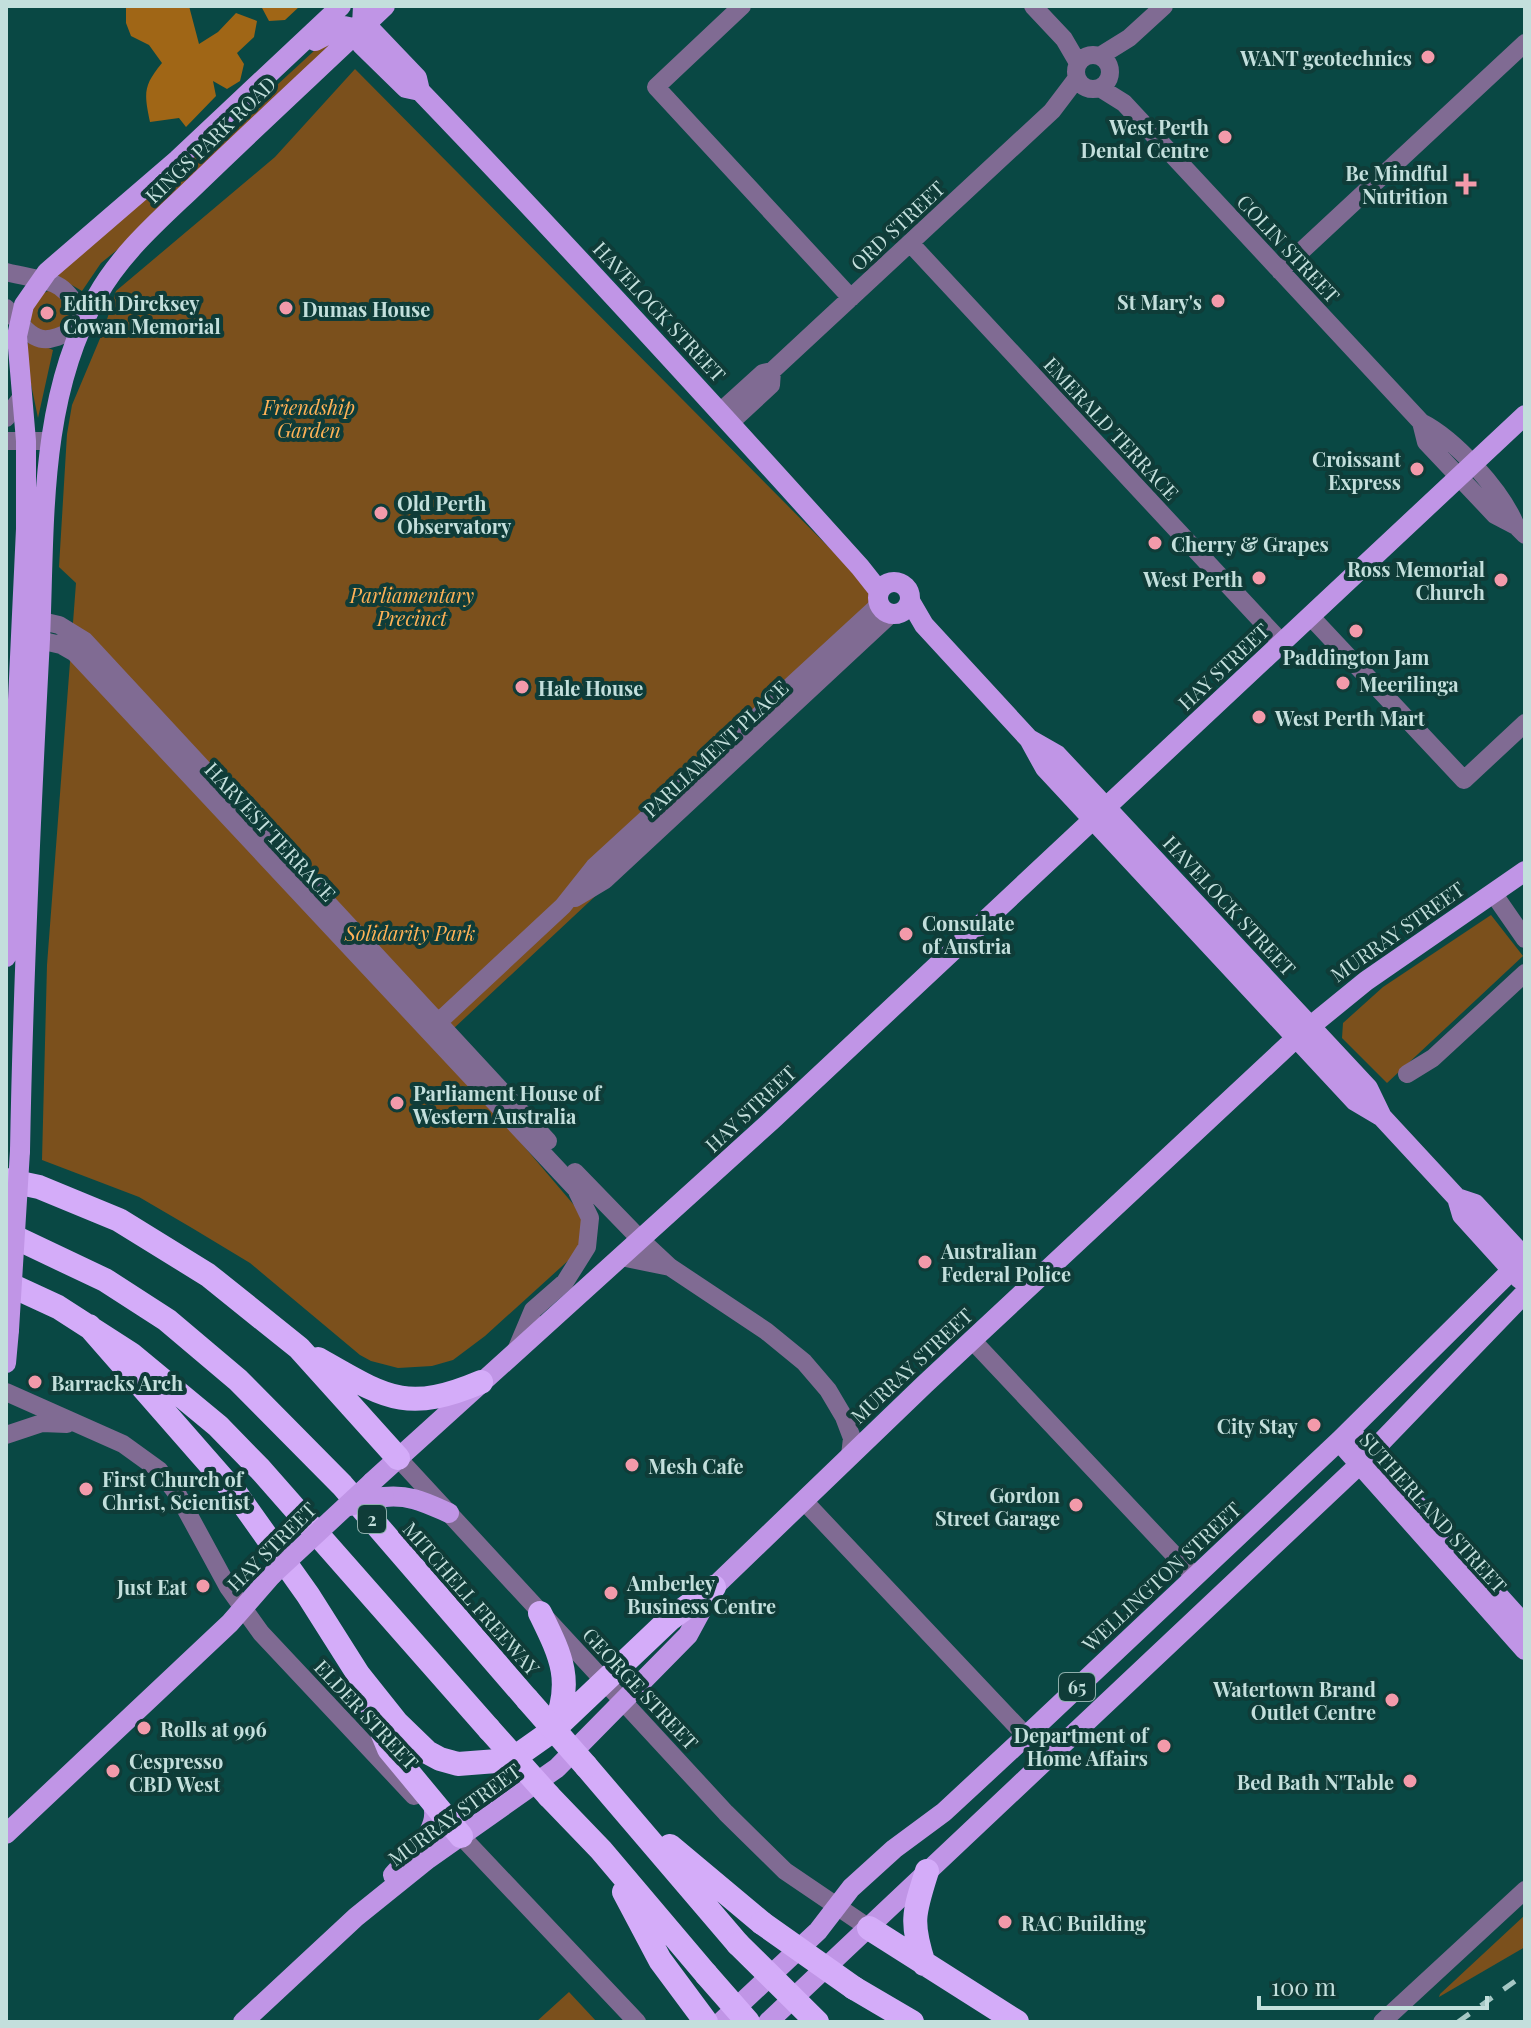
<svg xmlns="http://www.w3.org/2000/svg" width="1531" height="2028" viewBox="0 0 1531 2028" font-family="'Playfair Display',serif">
	<rect width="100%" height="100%" fill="#094844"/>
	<path fill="#7b501c" d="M344 31 127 242 101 263 82 291 58 277 59 272 251 109 328 38Z
		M355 69 896 615 437 1044 585 1218 581 1249 485 1336 453 1360 432 1366 398 1368 371 1361 360 1355 250 1263 192 1228 139 1197 42 1160 47 965 76 583 59 567 67 434 72 405 104 329 116 291 275 157Z
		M48 291H55L70 306C70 322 61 327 48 335L31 324V311L40 295Z
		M28 339 53 350 38 418 26 360Z
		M1491 915 1523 956 1387 1083 1342 1038 1343 1023 1383 987Z
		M1525 1915V1947L1439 1997 1440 1994Z
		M569 1992 597 2022H536Z"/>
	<path fill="#a06616" d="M126 6H189L199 44 218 32 236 13 257 21 254 37 237 53 244 64 240 81 227 89 213 81 216 96 186 127 179 118 150 122C144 93 143 86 162 63L149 45 131 36 126 23Z
		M261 6H300L285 20 269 21Z"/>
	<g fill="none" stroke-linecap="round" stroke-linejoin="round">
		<path stroke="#806b93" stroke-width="18" d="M742 6 656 87 851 298
			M1033 6 1064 39 1078 63
			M1076 72a17 17 0 1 1 34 0a17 17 0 1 1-34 0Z
			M1100 56 1129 38 1164 6
			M1100 88 1124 103 1421 422C1455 439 1502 491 1516 526
			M910 243 1282 643
			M1280 271 1525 43
			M6 272C49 283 62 275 84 319
			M6 308C36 342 39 349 82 325
			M720 412 763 373 772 371 1052 111 1077 78
			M6 418 21 398
			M1421 422 1426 442 1495 515 1516 526 1525 535
			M730 423 771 385 772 371
			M6 441H50
			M1311 617 1464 780 1525 723
			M29 618 59 625 85 641 548 1141
			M26 637 61 645 75 653 576 1189 590 1218 587 1247 565 1282 533 1310 517 1348
			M1493 893 1525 939
			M575 898 605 880 890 615
			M431 1029 563 906 594 867 879 605
			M1407 1074 1433 1058 1525 973
			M575 1172 641 1240 670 1267
			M621 1257 670 1267 766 1331 804 1362 828 1390 844 1417 852 1438 850 1456
			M972 1340 1195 1577
			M6 1392 123 1444 159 1470 178 1495 228 1587 261 1633 414 1796
			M6 1435 42 1423 67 1424
			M398 1458 726 1813 785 1871 869 1928
			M804 1501 1026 1736
			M451 1829 461 1836 637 2022
			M1382 2022 1525 1890"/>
		<path stroke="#c095e6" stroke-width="20" d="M363 6 361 44 406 88 420 91C570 247 715 406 860 567L879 591
			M315 41 344 26 373 32 417 78 420 91
			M878 598a16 16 0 1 1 32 0a16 16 0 1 1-32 0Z
			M910 601 924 625 1029 739 1045 768 1355 1101 1382 1117 1457 1198 1462 1215 1520 1279
			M1029 739 1057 755 1368 1088 1382 1117
			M6 957 26 529V441L17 336 24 305 47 272 177 160 341 6
			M20 1151C23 980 31 810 40 639 45 525 38 399 97 296 122 251 163 217 199 182 260 123 323 65 385 6
			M1457 1198 1475 1204 1525 1258
			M6 1363 9 1330
			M1350 1431 1525 1625
			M1339 1441 1525 1650
			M372 1482 772 1120 1525 415
			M384 1497C409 1494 426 1503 449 1513
			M6 1834 230 1623 272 1575
			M393 1875C411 1854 445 1828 431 1799
			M243 2022 356 1917 428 1859 557 1768 688 1635 714 1587 925 1384 1296 1038 1366 981 1525 871
			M721 2022 818 1931 851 1888 894 1849 944 1812 1026 1736 1339 1441 1525 1257
			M768 2022 1360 1464 1525 1293"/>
		<path stroke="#d4acf9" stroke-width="24" d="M6 1180 39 1187 119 1220 208 1275 299 1348 398 1458
			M6 1233 105 1280 167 1320 238 1380 342 1485 527 1699
			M6 1283 58 1307 131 1354 218 1426 260 1469 489 1729
			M89 1326 237 1495 308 1595 358 1674 397 1723 427 1752 440 1759 458 1764 511 1760 552 1731 670 1619 714 1587
			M318 1359C385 1397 405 1414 481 1382
			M540 1613C561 1656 574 1681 554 1728
			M368 1698 389 1749 461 1836
			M586 1766 738 1944
			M549 1796 601 1850 706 1974
			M670 1846 762 1923
			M624 1892 660 1960 706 2022
			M869 1928 1017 2022
			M924 1964C910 1922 914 1912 927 1871
			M854 1988 912 2022"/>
		<path stroke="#a5c7c4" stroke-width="5" stroke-dasharray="14 14" stroke-linecap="butt" d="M1458 2022 1525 1974"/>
		<path stroke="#c095e6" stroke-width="20" d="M9 1330 20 1151
			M349 1506 384 1497
			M272 1575 372 1482"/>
		<path stroke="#d4acf9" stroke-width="24" d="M527 1699 586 1766
			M489 1729 549 1796
			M762 1923 854 1988
			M738 1944 817 2022
			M706 1974 748 2022"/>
	</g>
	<g fill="#f39aaa" stroke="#0f3c38" stroke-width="3">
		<circle cx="1428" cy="57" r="8"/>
		<circle cx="1225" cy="137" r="8"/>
		<path d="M1462 172h8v8h8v8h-8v8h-8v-8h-8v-8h8z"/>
		<circle cx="1218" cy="301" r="8"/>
		<circle cx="286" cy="308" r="8"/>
		<circle cx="47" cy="313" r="8"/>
		<circle cx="1417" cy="469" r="8"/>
		<circle cx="381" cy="513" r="8"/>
		<circle cx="1155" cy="543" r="8"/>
		<circle cx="1259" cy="578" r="8"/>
		<circle cx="1501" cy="580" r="8"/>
		<circle cx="1356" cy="631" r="8"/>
		<circle cx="1343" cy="683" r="8"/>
		<circle cx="522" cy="687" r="8"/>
		<circle cx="1259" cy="717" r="8"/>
		<circle cx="906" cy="934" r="8"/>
		<circle cx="397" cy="1103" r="8"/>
		<circle cx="925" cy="1262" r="8"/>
		<circle cx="35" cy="1382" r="8"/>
		<circle cx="1314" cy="1425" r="8"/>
		<circle cx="632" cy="1465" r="8"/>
		<circle cx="86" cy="1489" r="8"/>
		<circle cx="1076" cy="1505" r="8"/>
		<circle cx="203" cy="1586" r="8"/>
		<circle cx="611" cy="1593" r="8"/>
		<circle cx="1392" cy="1700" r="8"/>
		<circle cx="144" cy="1728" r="8"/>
		<circle cx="1164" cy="1746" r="8"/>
		<circle cx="113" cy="1771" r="8"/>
		<circle cx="1410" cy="1781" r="8"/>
		<circle cx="1005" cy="1922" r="8"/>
	</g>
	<g text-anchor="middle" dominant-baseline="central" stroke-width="8" stroke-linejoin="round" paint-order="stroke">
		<g fill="#0f3c38" stroke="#8daeab" stroke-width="2">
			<rect x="358" y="1505" width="28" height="28" rx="6"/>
			<rect x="1059" y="1673" width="36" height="28" rx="6"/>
		</g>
		<g font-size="18" font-weight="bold" fill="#c3dfdc">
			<text x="372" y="1519">2</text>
			<text x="1077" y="1687">65</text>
		</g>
		<g font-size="20" font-weight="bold" fill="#c3dfdc" stroke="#0f3c38" text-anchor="start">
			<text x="1412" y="57" text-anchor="end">WANT geotechnics</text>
			<text x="1209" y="126" text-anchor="end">West Perth<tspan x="1209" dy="23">Dental Centre</tspan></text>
			<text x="1448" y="172" text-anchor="end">Be Mindful<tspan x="1448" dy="23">Nutrition</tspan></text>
			<text x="1202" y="301" text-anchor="end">St Mary's</text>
			<text x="63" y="302">Edith Dircksey<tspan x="63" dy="23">Cowan Memorial</tspan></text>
			<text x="302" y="308">Dumas House</text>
			<text x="1401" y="458" text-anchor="end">Croissant<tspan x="1401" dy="23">Express</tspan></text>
			<text x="397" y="502">Old Perth<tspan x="397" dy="23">Observatory</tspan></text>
			<text x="1171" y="543">Cherry &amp; Grapes</text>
			<text x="1485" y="568" text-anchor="end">Ross Memorial<tspan x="1485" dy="23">Church</tspan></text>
			<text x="1243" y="578" text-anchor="end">West Perth</text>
			<text x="1356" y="656" text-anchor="middle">Paddington Jam</text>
			<text x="1359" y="683">Meerilinga</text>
			<text x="538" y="687">Hale House</text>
			<text x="1275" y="717">West Perth Mart</text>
			<text x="922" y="922">Consulate<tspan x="922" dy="23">of Austria</tspan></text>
			<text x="413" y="1092">Parliament House of<tspan x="413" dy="23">Western Australia</tspan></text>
			<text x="941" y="1250">Australian<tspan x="941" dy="23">Federal Police</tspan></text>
			<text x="51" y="1382">Barracks Arch</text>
			<text x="1298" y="1425" text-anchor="end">City Stay</text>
			<text x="648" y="1465">Mesh Cafe</text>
			<text x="102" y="1478">First Church of<tspan x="102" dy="23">Christ, Scientist</tspan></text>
			<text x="1060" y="1494" text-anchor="end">Gordon<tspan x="1060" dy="23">Street Garage</tspan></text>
			<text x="627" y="1582">Amberley<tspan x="627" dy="23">Business Centre</tspan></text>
			<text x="187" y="1586" text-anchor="end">Just Eat</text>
			<text x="1376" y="1688" text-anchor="end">Watertown Brand<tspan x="1376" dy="23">Outlet Centre</tspan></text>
			<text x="160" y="1728">Rolls at 996</text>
			<text x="1148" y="1734" text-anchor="end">Department of<tspan x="1148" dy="23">Home Affairs</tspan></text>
			<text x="129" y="1760">Cespresso<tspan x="129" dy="23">CBD West</tspan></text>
			<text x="1394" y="1781" text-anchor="end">Bed Bath N'Table</text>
			<text x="1021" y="1922">RAC Building</text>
		</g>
		<g font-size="20" fill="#c3dfdc" stroke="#0f3c38">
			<text transform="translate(210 139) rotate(-44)">KINGS PARK ROAD</text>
			<text transform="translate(897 225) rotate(-43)">ORD STREET</text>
			<text transform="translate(1289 248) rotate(47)">COLIN STREET</text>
			<text transform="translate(660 311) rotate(47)">HAVELOCK STREET</text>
			<text transform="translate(1112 428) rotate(47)">EMERALD TERRACE</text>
			<text transform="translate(1223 666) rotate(-43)">HAY STREET</text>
			<text transform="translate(715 748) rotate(-43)">PARLIAMENT PLACE</text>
			<text transform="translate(271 831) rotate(47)">HARVEST TERRACE</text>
			<text transform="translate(1230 905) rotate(47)">HAVELOCK STREET</text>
			<text transform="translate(1397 931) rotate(-35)">MURRAY STREET</text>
			<text transform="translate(750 1108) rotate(-43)">HAY STREET</text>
			<text transform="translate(911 1365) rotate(-43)">MURRAY STREET</text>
			<text transform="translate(1434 1512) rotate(48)">SUTHERLAND STREET</text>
			<text transform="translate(271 1546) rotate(-45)">HAY STREET</text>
			<text transform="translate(1161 1576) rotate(-43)">WELLINGTON STREET</text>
			<text transform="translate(472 1598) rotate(49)">MITCHELL FREEWAY</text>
			<text transform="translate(641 1688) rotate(47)">GEORGE STREET</text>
			<text transform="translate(367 1714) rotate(47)">ELDER STREET</text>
			<text transform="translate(454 1814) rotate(-36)">MURRAY STREET</text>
		</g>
		<g font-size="20" font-style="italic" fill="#ffb257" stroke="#0f3c38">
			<text x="309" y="406">Friendship<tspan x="309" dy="23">Garden</tspan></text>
			<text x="412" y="594">Parliamentary<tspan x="412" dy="23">Precinct</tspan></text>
			<text x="410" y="932">Solidarity Park</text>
		</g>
	</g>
	<rect width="1531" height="2028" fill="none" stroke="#c3dfdc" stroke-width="16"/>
	<path d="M1259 1996v12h228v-12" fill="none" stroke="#c3dfdc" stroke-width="4"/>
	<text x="1271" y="1996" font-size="24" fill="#c3dfdc" stroke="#0f3c38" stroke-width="6" paint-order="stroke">100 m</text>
</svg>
